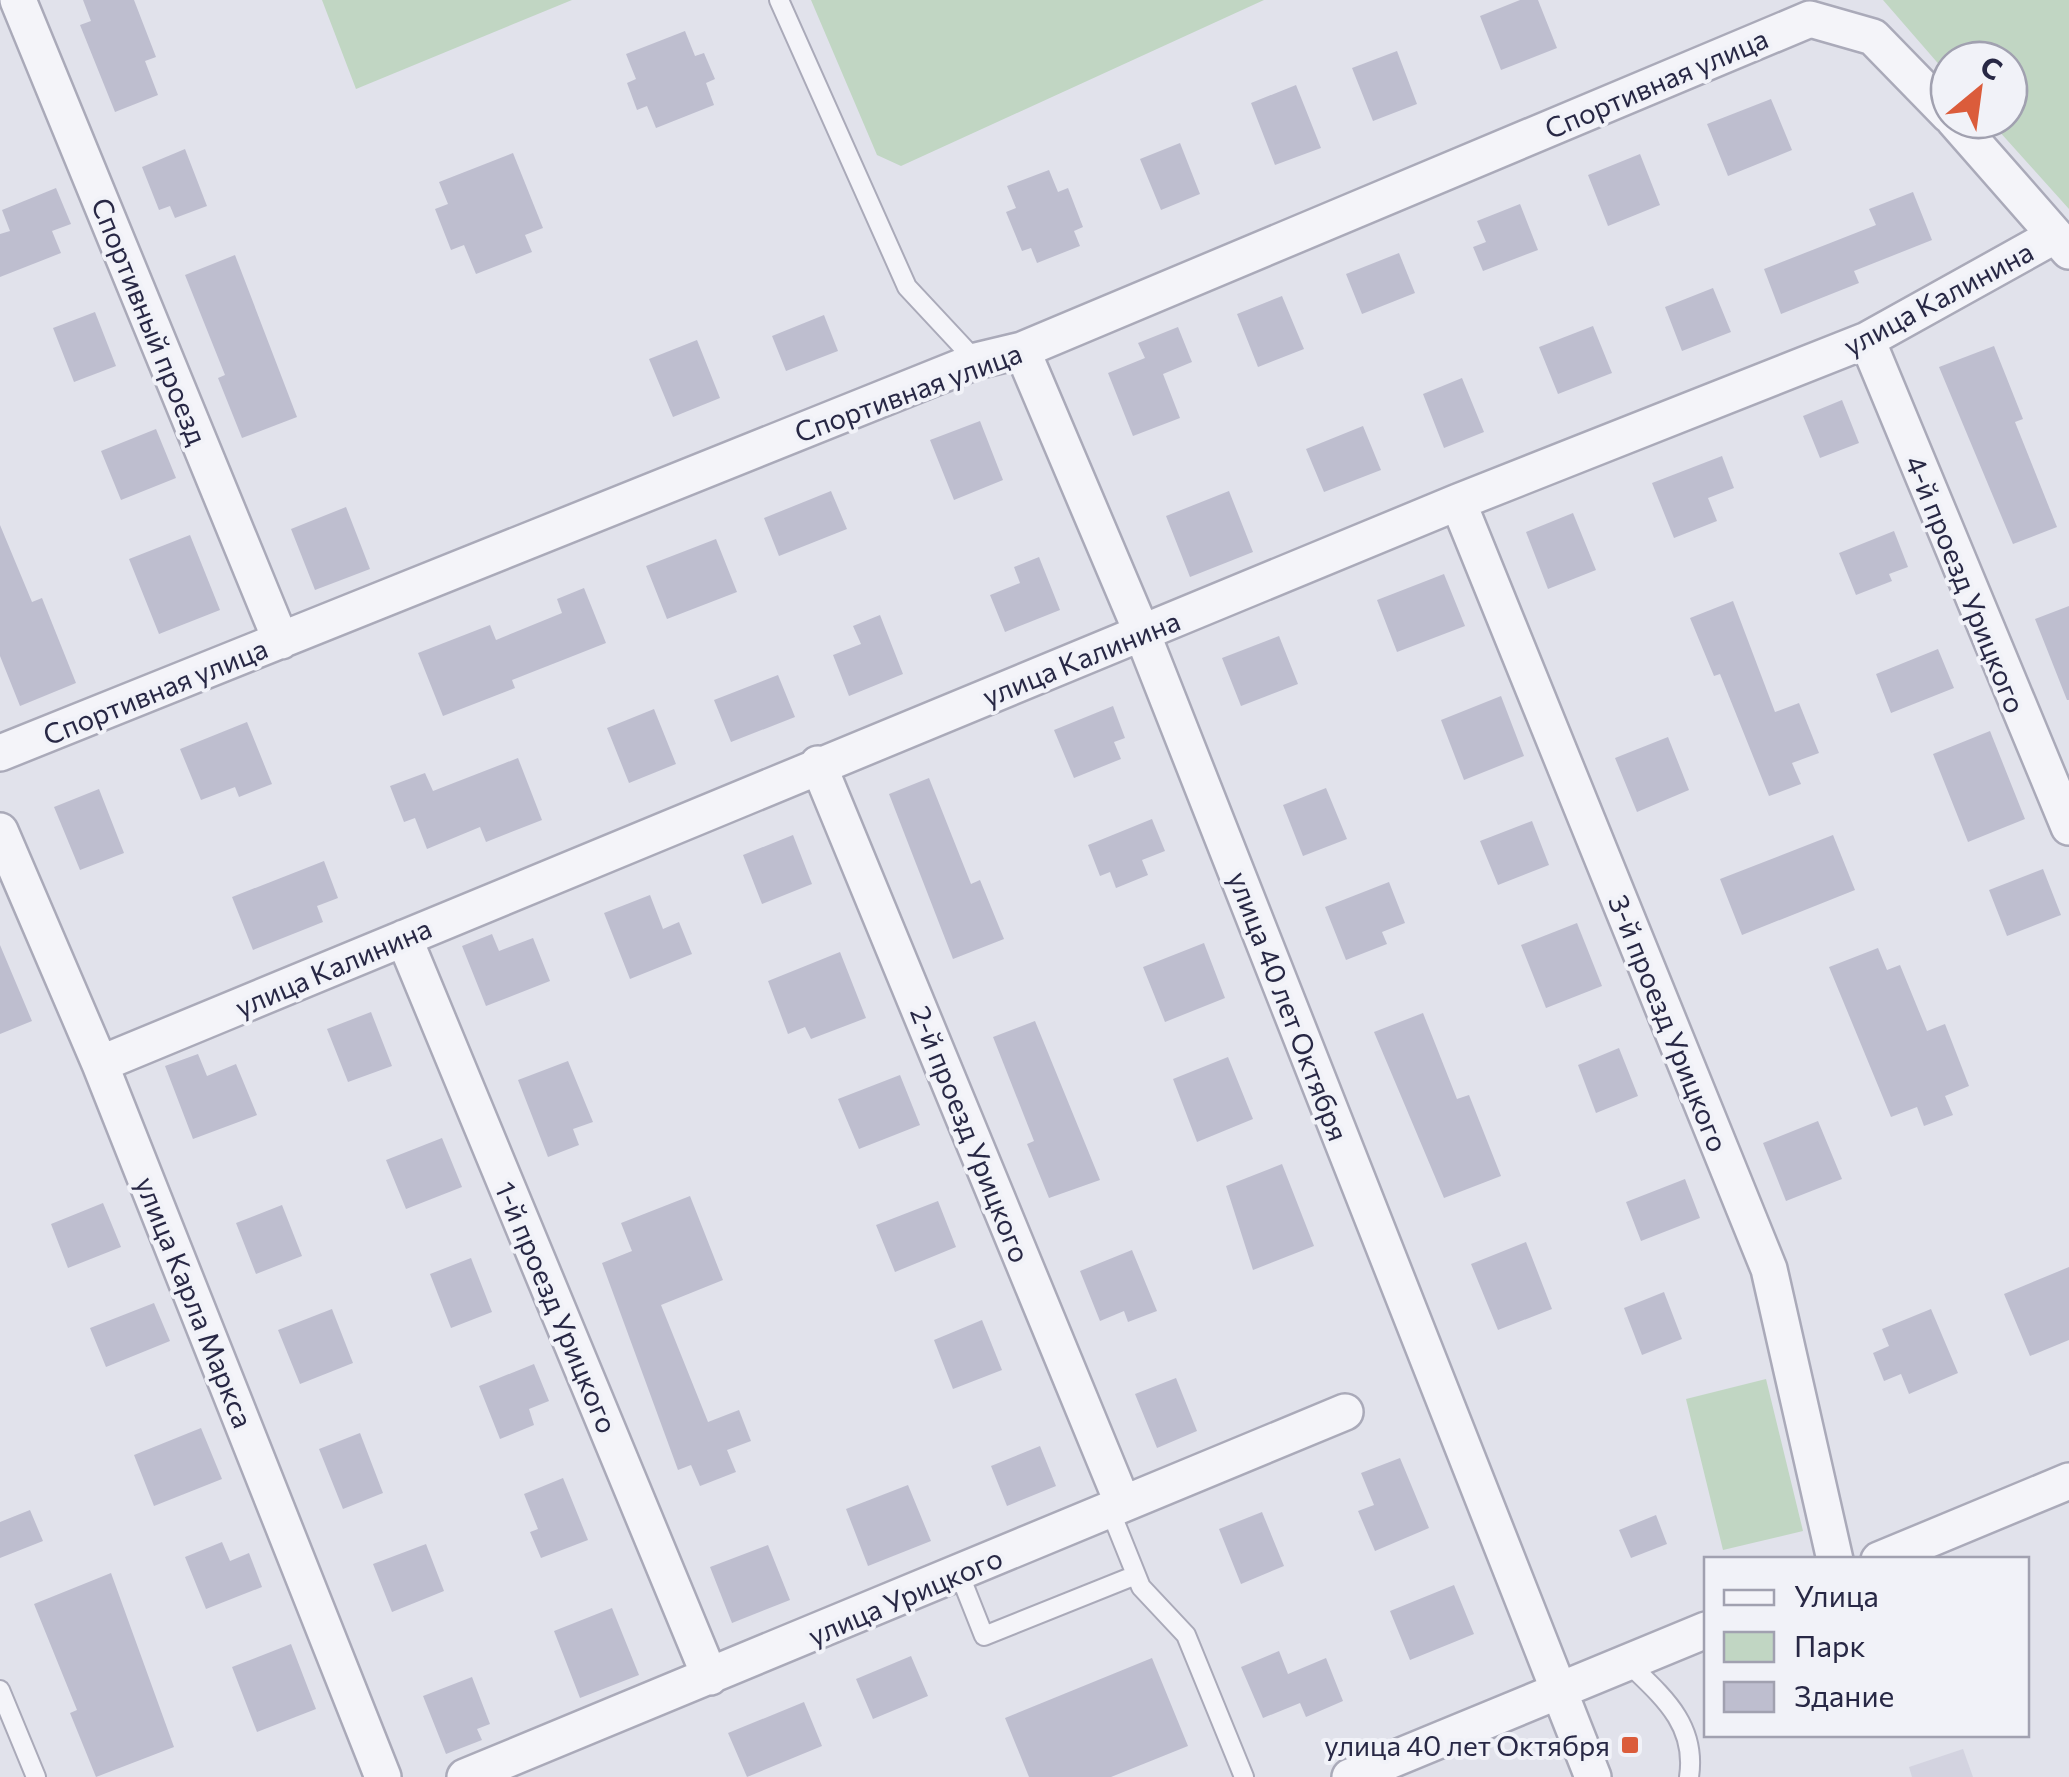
<svg xmlns="http://www.w3.org/2000/svg" width="2069" height="1777" viewBox="0 0 2069 1777" font-family="Commissioner,sans-serif">
	<rect width="100%" height="100%" fill="#e1e2eb"/>
	<path fill="#d3d3e0" d="M1963 1749 1973 1777H1912L1909 1767Z"/>
	<path fill="#c1d6c3" d="M322 0H572L356 89Z
		M811 0H1264L901 166 877 155Z
		M1883 0H2069V209L1989 120H2009V60H1949V76Z
		M1766 1379 1803 1531 1723 1550 1686 1399Z"/>
	<path fill="#bebecf" d="M83 0H134L156 57 145 61 158 95 115 112 80 25 91 21Z
		M1520 0H1538L1557 48 1501 70 1480 16Z
		M685 31 695 56 704 53 715 79 706 83 714 105 656 128 647 106 637 110 627 83 636 79 626 54Z
		M1397 51 1417 104 1373 121 1352 68Z
		M1296 85 1321 148 1275 165 1251 103Z
		M1771 99 1792 150 1728 176 1707 124Z
		M1180 143 1200 194 1161 210 1140 159Z
		M185 149 207 206 175 218 170 206 159 210 142 167Z
		M513 153 543 228 525 235 532 252 476 274 464 245 451 250 435 209 448 204 439 182Z
		M1640 154 1660 205 1608 226 1588 175Z
		M1049 170 1058 192 1068 188 1083 227 1074 231 1080 246 1037 263 1031 248 1022 251 1006 212 1016 208 1007 186Z
		M56 188 71 224 52 231 61 253 0 277V234L10 231 2 210Z
		M1913 192 1932 240 1854 271 1859 283 1781 314 1764 269 1876 225 1869 209Z
		M1520 204 1538 250 1483 271 1473 247 1486 242 1477 221Z
		M1399 253 1415 293 1362 314 1346 274Z
		M235 255 297 417 242 438 218 378 225 375 185 275Z
		M1713 288 1731 332 1682 351 1665 307Z
		M1282 296 1304 349 1258 367 1237 314Z
		M95 312 116 366 74 382 53 328Z
		M824 315 838 351 786 371 772 336Z
		M1593 326 1612 373 1558 394 1539 347Z
		M1178 327 1192 362 1163 374 1180 418 1133 436 1108 373 1145 358 1138 343Z
		M697 340 720 398 673 417 649 359Z
		M1994 346 2023 419 2015 422 2057 527 2013 544 1939 367Z
		M1462 378 1484 432 1444 448 1423 394Z
		M1842 400 1859 443 1820 458 1803 416Z
		M980 421 1003 480 954 500 930 440Z
		M1363 426 1381 470 1324 492 1306 449Z
		M156 429 176 478 121 500 101 451Z
		M1722 456 1734 488 1708 498 1717 521 1674 538 1652 483Z
		M831 491 847 529 779 556 764 518Z
		M1229 491 1253 552 1190 577 1166 516Z
		M346 507 370 569 315 590 291 529Z
		M1573 513 1596 570 1548 589 1526 532Z
		M0 525 32 602 42 598 76 683 20 706 0 656Z
		M1894 531 1908 567 1889 574 1892 581 1856 595 1839 553Z
		M190 535 220 610 159 634 129 559Z
		M716 539 737 592 667 619 646 566Z
		M1039 557 1060 610 1005 632 990 595 1020 583 1014 567Z
		M1444 574 1465 626 1397 652 1377 600Z
		M584 588 606 643 512 680 515 688 443 716 418 653 490 625 496 640 562 613 557 599Z
		M1733 601 1775 712 1799 703 1819 753 1792 763 1801 784 1769 796 1720 674 1714 676 1690 618Z
		M2069 606V700H2067L2035 619Z
		M880 615 903 674 849 696 833 655 861 644 853 626Z
		M1279 636 1298 684 1241 706 1222 658Z
		M1938 649 1954 688 1891 713 1876 674Z
		M778 675 795 717 731 742 714 700Z
		M1501 696 1524 756 1464 780 1441 720Z
		M1113 706 1125 738 1114 742 1121 759 1074 778 1054 730Z
		M654 709 676 764 629 783 607 728Z
		M247 722 272 784 239 797 235 787 201 800 180 749Z
		M1990 731 2025 819 1968 842 1933 754Z
		M1668 737 1689 790 1637 812 1615 758Z
		M518 758 542 820 486 842 480 827 427 849 415 818 404 822 390 786 425 773 433 791Z
		M929 778 971 884 980 880 1004 939 953 959 889 794Z
		M1326 788 1347 839 1303 856 1283 805Z
		M99 789 124 853 80 870 54 807Z
		M1152 819 1165 851 1142 860 1148 875 1116 888 1110 872 1100 876 1088 845Z
		M1532 821 1549 865 1498 885 1480 841Z
		M793 835 812 884 762 904 743 855Z
		M1833 835 1855 890 1742 935 1720 879Z
		M324 861 338 898 317 906 323 922 253 950 232 897Z
		M2043 869 2061 915 2007 936 1989 890Z
		M1389 882 1405 923 1382 932 1387 944 1346 960 1325 907Z
		M650 895 663 929 679 922 692 954 630 979 604 913Z
		M1577 923 1602 986 1546 1008 1521 945Z
		M492 934 499 951 533 938 550 981 486 1006 462 946Z
		M1204 943 1225 998 1165 1022 1143 967Z
		M0 945 32 1021 0 1034Z
		M1878 948 1887 970 1900 965 1927 1031 1945 1024 1969 1086 1945 1096 1953 1115 1924 1126 1917 1107 1891 1117 1829 967Z
		M840 952 866 1018 811 1039 805 1027 788 1034 768 981Z
		M371 1012 392 1066 348 1082 327 1029Z
		M1423 1013 1457 1099 1469 1095 1501 1176 1444 1198 1374 1032Z
		M1035 1021 1100 1180 1049 1198 1027 1144 1034 1141 993 1037Z
		M1619 1048 1638 1096 1596 1113 1578 1065Z
		M198 1054 207 1076 236 1064 257 1115 193 1139 165 1066Z
		M1228 1057 1253 1119 1197 1142 1173 1079Z
		M568 1061 593 1122 573 1129 579 1145 548 1157 518 1080Z
		M900 1075 920 1125 859 1149 838 1099Z
		M1818 1121 1842 1179 1786 1201 1763 1143Z
		M442 1138 462 1187 406 1209 386 1160Z
		M1282 1164 1314 1246 1253 1270 1226 1186Z
		M1685 1179 1700 1218 1641 1241 1626 1202Z
		M690 1196 723 1280 661 1305 708 1422 739 1410 751 1441 727 1450 736 1472 700 1486 691 1465 678 1470 602 1263 632 1251 621 1223Z
		M938 1201 956 1247 895 1272 876 1225Z
		M103 1203 121 1247 68 1268 51 1224Z
		M282 1205 302 1256 256 1274 236 1223Z
		M1526 1242 1552 1309 1498 1330 1471 1264Z
		M1132 1250 1157 1311 1128 1322 1124 1311 1100 1321 1080 1271Z
		M471 1258 492 1312 451 1328 430 1274Z
		M2069 1267V1340L2030 1356 2004 1294Z
		M1664 1292 1682 1339 1642 1355 1624 1308Z
		M154 1303 170 1341 106 1367 90 1328Z
		M332 1309 353 1363 300 1384 278 1330Z
		M1931 1309 1958 1373 1909 1394 1901 1374 1884 1381 1873 1353 1889 1346 1882 1329Z
		M982 1320 1002 1370 953 1389 934 1340Z
		M534 1364 549 1401 529 1409 534 1425 500 1439 479 1386Z
		M1176 1378 1197 1431 1157 1448 1135 1394Z
		M201 1428 222 1479 154 1506 134 1455Z
		M360 1433 383 1493 343 1509 319 1449Z
		M1040 1446 1056 1486 1007 1506 991 1466Z
		M1400 1458 1429 1528 1375 1551 1358 1511 1374 1505 1361 1473Z
		M563 1478 588 1540 541 1558 530 1532 538 1529 524 1494Z
		M908 1485 931 1541 868 1566 846 1509Z
		M30 1510 43 1541 0 1558V1522Z
		M1262 1512 1284 1566 1241 1584 1219 1529Z
		M1656 1515 1667 1544 1631 1558 1619 1530Z
		M222 1542 230 1561 249 1553 262 1587 206 1609 185 1557Z
		M426 1544 444 1591 392 1612 373 1564Z
		M768 1545 790 1600 732 1623 710 1567Z
		M111 1573 174 1747 96 1777 70 1713 77 1710 34 1604Z
		M1454 1585 1474 1634 1410 1660 1390 1611Z
		M612 1608 639 1675 580 1698 554 1631Z
		M291 1644 316 1709 257 1732 232 1667Z
		M1279 1651 1288 1674 1326 1658 1343 1701 1306 1717 1300 1703 1263 1718 1241 1667Z
		M911 1656 928 1696 873 1719 856 1679Z
		M1152 1658 1188 1746 1111 1777H1029L1005 1718Z
		M472 1677 490 1724 477 1729 482 1740 446 1754 423 1696Z
		M804 1702 822 1746 747 1777 728 1733Z"/>
	<g fill="none" stroke-linecap="round" stroke-linejoin="round">
		<g stroke="#aaaab9" stroke-width="22">
			<path id="lane" d="M779 0 907 287 976 361
				M1110 1510 1141 1587 1186 1635 1244 1777
				M959 1573 984 1636 1136 1575
				M1627 1662C1662 1696 1697 1724 1689 1777
				M0 1690 36 1777"/>
		</g>
		<g stroke="#aaaab9" stroke-width="40">
			<path id="street" d="M18 0 281 641
				M1954 120 2069 251
				M1867 340 2069 827
				M1022 350 1142 633 1593 1777
				M1458 502 1769 1269 1835 1560
				M0 753 976 361 1022 350 1810 19 1873 37 1949 115
				M818 764 1123 1504
				M0 831 100 1064 383 1777
				M404 938 710 1677
				M100 1064 1458 502 1867 340 2054 236
				M1879 1560 2069 1481
				M465 1777 1345 1412
				M1350 1777 1706 1630"/>
		</g>
		<use href="#lane" stroke="#f4f4f9" stroke-width="18"/>
		<use href="#street" stroke="#f4f4f9" stroke-width="35"/>
	</g>
	<rect fill="#db5c3b" stroke="#f1f2f8" stroke-width="4" x="1620" y="1735" width="20" height="20" rx="5"/>
	<g text-anchor="middle" dominant-baseline="central" stroke-width="8" stroke-linejoin="round" paint-order="stroke">
		<g font-size="28" fill="#282845" stroke="#f1f2f8">
			<text transform="translate(1656 83) rotate(-23)">Спортивная улица</text>
			<text transform="translate(1938 298) rotate(-28)">улица Калинина</text>
			<text transform="translate(150 321) rotate(68)">Спортивный проезд</text>
			<text transform="translate(908 392) rotate(-20)">Спортивная улица</text>
			<text transform="translate(1966 584) rotate(68)">4-й проезд Урицкого</text>
			<text transform="translate(1081 658) rotate(-22)">улица Калинина</text>
			<text transform="translate(155 691) rotate(-22)">Спортивная улица</text>
			<text transform="translate(333 967) rotate(-23)">улица Калинина</text>
			<text transform="translate(1289 1006) rotate(69)">улица 40 лет Октября</text>
			<text transform="translate(1669 1023) rotate(68)">3-й проезд Урицкого</text>
			<text transform="translate(971 1134) rotate(68)">2-й проезд Урицкого</text>
			<text transform="translate(195 1302) rotate(68)">улица Карла Маркса</text>
			<text transform="translate(557 1307) rotate(67)">1-й проезд Урицкого</text>
			<text transform="translate(905 1596) rotate(-23)">улица Урицкого</text>
		</g>
		<g font-size="28" fill="#282845" stroke="#f1f2f8" text-anchor="end">
			<text x="1610" y="1745">улица 40 лет Октября</text>
		</g>
	</g>
	<rect x="1704" y="1557" width="325" height="180" fill="#f1f2f8" stroke="#a1a1b0" stroke-width="2.5"/>
	<rect x="1724" y="1590" width="50" height="15" fill="#f4f4f9" stroke="#a1a1b0" stroke-width="2.5"/>
	<text x="1794" y="1607" font-size="30" fill="#282845">Улица</text>
	<rect x="1724" y="1632" width="50" height="30" fill="#c1d6c3" stroke="#a1a1b0" stroke-width="2.5"/>
	<text x="1794" y="1657" font-size="30" fill="#282845">Парк</text>
	<rect x="1724" y="1682" width="50" height="30" fill="#bebecf" stroke="#a1a1b0" stroke-width="2.5"/>
	<text x="1794" y="1707" font-size="30" fill="#282845">Здание</text>
	<g transform="translate(1979 90) rotate(29)"><circle r="48" fill="#f1f2f8" stroke="#a1a1b0" stroke-width="2.5"/>
	<path d="M0-8L18 38L0 25L-18 38Z" fill="#db5c3b"/>
	<text y="-15" font-size="28" font-weight="bold" text-anchor="middle" fill="#282845">С</text>
	</g>
</svg>
